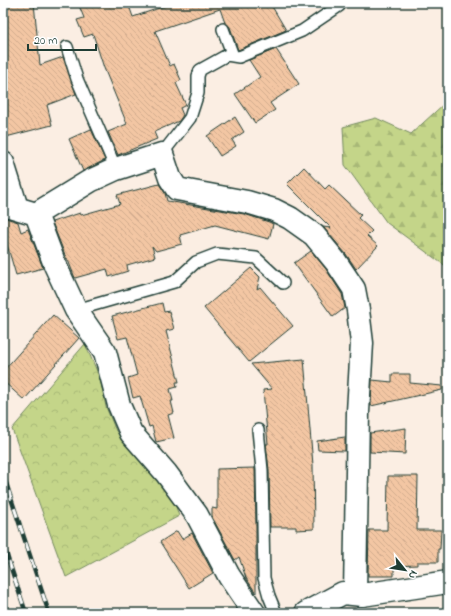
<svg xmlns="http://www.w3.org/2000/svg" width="451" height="616" viewBox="0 0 451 616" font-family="'Indie Flower',sans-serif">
	<defs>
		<pattern id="forest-firs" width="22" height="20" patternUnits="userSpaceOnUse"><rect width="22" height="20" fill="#c4d589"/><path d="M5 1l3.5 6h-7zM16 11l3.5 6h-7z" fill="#a8b877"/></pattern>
		<pattern id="park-crowns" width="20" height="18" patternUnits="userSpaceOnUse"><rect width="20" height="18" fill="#c4d589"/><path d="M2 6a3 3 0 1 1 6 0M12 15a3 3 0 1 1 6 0" fill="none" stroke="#a8b877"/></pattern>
		<pattern id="building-back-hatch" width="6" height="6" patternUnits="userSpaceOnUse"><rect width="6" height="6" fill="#f3c6a3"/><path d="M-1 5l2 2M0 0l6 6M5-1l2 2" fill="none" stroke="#d0ab8d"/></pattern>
	</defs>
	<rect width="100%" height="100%" fill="#fbeee3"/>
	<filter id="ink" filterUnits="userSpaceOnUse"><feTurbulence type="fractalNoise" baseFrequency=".025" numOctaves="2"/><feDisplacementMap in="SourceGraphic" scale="8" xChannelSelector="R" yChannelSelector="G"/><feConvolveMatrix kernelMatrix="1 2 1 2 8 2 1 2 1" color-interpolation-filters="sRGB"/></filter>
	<g filter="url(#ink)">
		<path fill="url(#forest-firs)" stroke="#72895e" d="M448 98V268L387 223 345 165 343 127 376 118 411 134 446 102Z"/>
		<path fill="url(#park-crowns)" stroke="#72895e" d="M85 344 100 378 106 407 116 431 134 454 157 475 173 498 179 516 66 577 12 429Z"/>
		<path fill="url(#building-back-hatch)" stroke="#1f3d34" d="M3 3H34L40 65 63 57 76 94 47 105 52 125 6 137 3 124Z
			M78 3H128L133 17 174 3H270L286 30 238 50 230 27 225 23 220 9 155 31 170 66 174 64 181 80 176 83 186 105 180 108 183 115 179 121 154 132 157 139 118 155 108 132 127 124 104 68 93 34 84 37 77 20 84 18Z
			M276 49 299 84 270 103 275 110 255 123 235 94 260 77 249 60Z
			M235 117 244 132 232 140 236 146 220 156 207 136Z
			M91 129 105 160 83 171 69 139Z
			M304 167 325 189 329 185 361 215 358 218 372 231 367 236 378 246 356 269 346 254 323 227 331 228 287 184Z
			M159 184 165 193 167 201 244 214 269 222 273 224 269 239 215 225 180 235 182 244 156 251 152 246 155 257 127 265 128 271 109 277 107 269 75 278 68 260H67L52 222 80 213 81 215 120 204 117 195Z
			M3 217 18 222 21 232 28 229 43 268 16 275 3 231Z
			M311 251 326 269 342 294 345 308 333 317 294 263Z
			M251 268 260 277 257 289 260 287 293 326 249 362 204 308Z
			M162 303 164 312 169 311 174 329 166 331 179 382H176L177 387 170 389 173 401H171L174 413 168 415 174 438 156 442 152 426 149 427 140 396 133 398 128 378 137 375 127 337 118 339 112 316Z
			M53 315 79 338 24 400 3 381V371Z
			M304 359 313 465 314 529 296 530V527H270L269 470 266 444H268L263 390 272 389 251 364Z
			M392 374H410V383L442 386V390L371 406 372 380 392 382Z
			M406 428 405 454 370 452V433Z
			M345 437V451L318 450 317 441Z
			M255 468 256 527V593L246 578 239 557 235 560 212 517V508L217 509V469Z
			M388 476H418L417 530H441L440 549H438V562H417V565L394 566V576H368L369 530H387Z
			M177 531 182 539 192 533 213 573 189 588 160 542Z"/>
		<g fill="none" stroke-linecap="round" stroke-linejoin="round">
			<g stroke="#1f3d34" stroke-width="14">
				<path id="lane" d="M223 29 233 56
					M67 47 77 79 116 169
					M162 154 190 118 198 93V76L200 70 227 55 239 57 302 31 339 6V3
					M76 310 174 282 196 262 217 254 256 258 283 283
					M258 430 262 470 264 578 269 596 276 613"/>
			</g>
			<g stroke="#1f3d34" stroke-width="25">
				<path id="street" d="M3 163 17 208
					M3 204 36 214 55 265 76 310 105 352 119 405 131 433 166 473 197 515 229 576 254 613
					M36 214 90 181 116 169 162 154 170 178 177 189 247 202 274 210 290 218 314 235 336 262 354 289 358 310 362 343 358 412 355 594
					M306 613 343 593 362 595 448 582"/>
			</g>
			<use href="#lane" stroke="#fff" stroke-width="11"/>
			<use href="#street" stroke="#fff" stroke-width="22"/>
			<g stroke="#1f3d34" stroke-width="4.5">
				<path id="rail" d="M3 474 49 613
					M3 544 26 613"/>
			</g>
			<use href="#rail" stroke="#fff" stroke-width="3" stroke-dasharray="9" stroke-linecap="butt"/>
		</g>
	</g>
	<rect width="451" height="616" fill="none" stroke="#fff" stroke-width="16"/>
	<rect x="8" y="8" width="435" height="600" fill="none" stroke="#1f3d34" stroke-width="1.5" filter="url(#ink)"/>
	<g transform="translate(405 570) rotate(120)" stroke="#ffffff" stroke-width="3" paint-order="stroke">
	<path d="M0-3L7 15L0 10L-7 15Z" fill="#1f3d34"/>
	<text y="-6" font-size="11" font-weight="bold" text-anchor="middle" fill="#1f3d34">N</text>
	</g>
	<path d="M28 44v6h68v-6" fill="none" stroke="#1f3d34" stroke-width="2"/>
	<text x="34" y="44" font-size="12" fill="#1f3d34" stroke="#ffffff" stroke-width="3" paint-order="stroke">20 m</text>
</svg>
